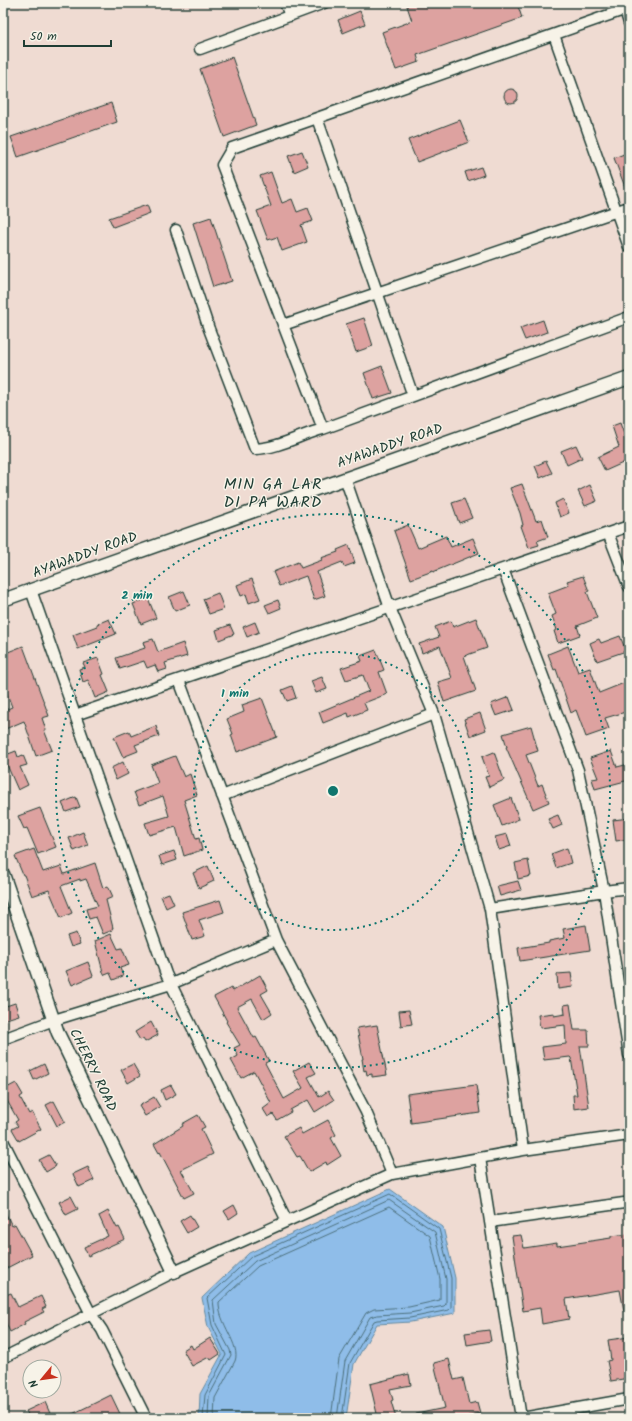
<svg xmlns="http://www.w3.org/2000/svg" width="632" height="1421" viewBox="0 0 632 1421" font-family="Kalam,sans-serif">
	<rect width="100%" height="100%" fill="#efdbd2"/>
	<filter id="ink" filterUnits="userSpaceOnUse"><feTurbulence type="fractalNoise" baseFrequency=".025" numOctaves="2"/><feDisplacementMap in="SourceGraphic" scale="8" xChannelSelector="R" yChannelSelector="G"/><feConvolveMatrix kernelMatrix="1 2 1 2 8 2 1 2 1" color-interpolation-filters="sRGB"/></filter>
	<g filter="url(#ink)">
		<path fill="#8fbde9" stroke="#628aa1" d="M390 1189 443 1227 455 1278V1313L411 1322 377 1324 354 1364 346 1418H199L200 1394 222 1354 208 1327 202 1298 249 1253Z"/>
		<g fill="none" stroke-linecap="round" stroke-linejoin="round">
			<path stroke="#4c707c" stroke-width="1" d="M203 1418 205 1395 226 1355 212 1325 207 1298 252 1256 390 1194 439 1229 451 1278V1308L449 1310 410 1318 377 1320 374 1321 350 1363 342 1418
				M208 1418 209 1396 231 1355 230 1350 216 1324 213 1300 255 1261 389 1200 435 1232 446 1279V1304L444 1306 410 1313 377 1315 370 1317 345 1361 337 1418
				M214 1418 215 1398 235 1361C241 1345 218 1323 219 1302L258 1266 389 1207 430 1236 440 1279V1300L409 1307 374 1309 366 1313 339 1359 331 1418"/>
		</g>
		<path fill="#dda2a0" stroke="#1f3d34" d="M406 3H517L522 18 417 55 419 62 396 70 382 32 412 21Z
			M360 11 365 24 343 33 338 20Z
			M232 57 256 125 224 137 200 69Z
			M504 96a7 7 0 1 1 14 0a7 7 0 1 1-14 0Z
			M111 103 117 122 18 157 11 137Z
			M460 120 469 142 417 162 408 140Z
			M302 151 308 166 294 172 288 156Z
			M629 152V195H628L614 158Z
			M481 167 484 175 468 181 465 172Z
			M271 172 282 203 292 199 297 212 308 208 313 221 301 225 307 242 282 251 277 237 268 240 257 211 271 206 260 176Z
			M147 205 150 213 113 227 109 218Z
			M211 217 232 281 213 287 193 223Z
			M364 318 373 346 356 352 346 324Z
			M543 320 547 332 525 340 520 328Z
			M382 366 392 393 373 399 364 373Z
			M620 423 626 440 629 439V470H628L625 462 605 471 598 457 619 447 612 426Z
			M576 445 582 458 567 465 561 451Z
			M546 461 552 473 540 478 535 466Z
			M522 484 536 521 542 519 548 537 537 541 539 545 529 548 521 526 523 525 520 513 510 488Z
			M590 485 597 501 585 506 578 491Z
			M464 499 472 518 459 523 452 503Z
			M563 499 569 513 560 517 555 503Z
			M408 525 418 548 446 536 451 547 473 538 479 553 433 572V571L411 579 394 531Z
			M349 545 355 563 344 567 342 562 317 572 325 596 314 600 306 576 279 586 273 572 298 562 301 568 322 560 321 558 338 552 337 550Z
			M583 576 589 591 587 592 597 618 577 626 580 635 558 643 554 631 557 630 552 616 556 614 548 593 569 585 567 581Z
			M252 579 260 599 249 603 246 594 241 596 237 585Z
			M184 591 190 605 175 611 169 597Z
			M218 593 224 609 209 614 203 599Z
			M148 598 156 618 141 624 133 604Z
			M278 600 281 608 269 613 265 605Z
			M476 618 487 648 464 656 476 691 444 702 438 682 452 678 440 646 422 653 419 644 439 637 435 627 451 621 453 627Z
			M109 619 116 634 78 649 73 635 97 626V624Z
			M255 622 259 632 247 637 243 627Z
			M230 625 234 634 219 640 216 630Z
			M620 636 626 651 597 661 590 643 599 639 601 643Z
			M153 639 158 652 183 643 187 656 165 663 167 669 158 672 155 665 147 668 144 661 120 669 116 658 145 648 143 642Z
			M23 646 49 716 42 718 46 730H44L52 750 36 756 24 721 3 730V711L12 707 3 683V654Z
			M568 646 578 672 590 668 599 693 629 681V711L605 718 609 729 586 737 576 710 571 713 556 669 554 670 548 654Z
			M376 650 384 670 379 672 387 694 364 703 367 710 349 717 348 713 323 723 319 712 369 691 363 675 346 680 341 668 362 661 360 656Z
			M98 658 104 674 102 675 109 692 95 698 88 680 83 682 79 669 85 667 83 663Z
			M322 677 327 689 316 693 311 681Z
			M292 686 296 698 287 701 282 690Z
			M509 697 514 710 496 716 491 704Z
			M262 698 277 737 237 752 231 735 233 734 227 719 244 712 242 705Z
			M480 713 486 730 470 736 464 719Z
			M156 726 159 736 135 745 138 751 123 757 114 737 129 731 131 736Z
			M531 726 538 751 526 755 538 786 542 784 549 802 533 809 506 747H507L503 734Z
			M16 751 18 757 23 755 27 765 20 767 28 785 18 790 3 756Z
			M611 751 617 767 629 764V780L595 789 592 779 598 778 590 758Z
			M494 752 504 780 489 787 485 777 489 776 482 757Z
			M175 756 184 777 190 774 197 795 184 800 196 839 199 838 202 850 184 856 176 827 149 835 145 823 169 816 163 796 139 805 134 792 158 783 151 765Z
			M123 762 128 774 116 780 111 768Z
			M76 797 80 807 66 812 62 803Z
			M511 798 519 819 502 826 494 805Z
			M40 808 56 847 38 854 27 828 24 829 18 816Z
			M558 815 562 825 553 829 548 819Z
			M629 818V839L616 841 613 820Z
			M83 832 88 845 74 851 69 838Z
			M507 834 511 846 499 850 495 837Z
			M567 848 571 863 556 868 551 854Z
			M34 849 43 872 61 866 64 874 95 863 103 888 108 886 113 897 106 900 113 928H112L113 930 103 934 96 917 89 919 86 909 98 906 86 879 80 881V879L61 886 72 913 61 918 49 890 32 896 24 875H23L15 856Z
			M174 851 177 860 162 865 159 856Z
			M528 860 531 876 518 879 515 863Z
			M208 866 214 881 199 888 193 873Z
			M518 881 521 890 500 896 497 886Z
			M169 893 174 904 166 908 161 896Z
			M220 900 224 912 199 920 205 936 192 940 182 912Z
			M586 925 590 950 520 961 518 948 549 943V941L565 938 563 929Z
			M76 933 80 944 71 947 67 936Z
			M111 934 118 949 122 948 129 965 120 968 123 976 113 980 110 973 105 975 103 972 95 941Z
			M88 962 93 976 72 985 66 971Z
			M571 973 573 987 558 989 557 974Z
			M260 975 268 990 261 994 272 1013 263 1019 252 999 237 1007 254 1038 256 1037 269 1061 265 1063 284 1099 303 1088 293 1071 309 1062 316 1073 308 1077 319 1097 328 1091 334 1100 315 1112 308 1100 290 1110 291 1112 277 1120 273 1114 268 1117 263 1109 271 1103 254 1071 241 1078 231 1060 238 1056 234 1048 240 1045 226 1022 227 1021 214 997 231 988 233 991Z
			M15 1003 19 1015 3 1020V1007Z
			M570 1004 574 1030H588L589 1046H580L589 1107 574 1109 573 1095H577L571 1058 570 1057 544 1060 542 1047 566 1044 565 1025 540 1028 538 1015 554 1013V1016L565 1014 564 1005Z
			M409 1010 412 1024 401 1026 399 1011Z
			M151 1022 158 1035 145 1042 143 1039 140 1040 135 1032Z
			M377 1025 387 1075 372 1077V1074L367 1075 366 1070 364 1071 362 1059H363L357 1028Z
			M44 1064 48 1073 34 1080 30 1071Z
			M133 1064 140 1076 128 1083 121 1070Z
			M16 1083 23 1095 20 1097 29 1114 32 1112 41 1129 19 1141 12 1129 18 1126 15 1122 18 1120 5 1097 6 1096 3 1090Z
			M171 1085 176 1094 165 1100 161 1090Z
			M476 1085 480 1113 411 1123 407 1094Z
			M154 1097 160 1107 145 1116 139 1106Z
			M54 1101 65 1122 57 1126 46 1105Z
			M198 1115 205 1127 201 1129 213 1154 181 1170 194 1193 184 1198 160 1152 159 1153 154 1144 183 1126 182 1124Z
			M328 1120 336 1135 331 1138 341 1156 327 1165 326 1162 309 1172 300 1156 297 1157 284 1136 299 1128 302 1134Z
			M49 1155 56 1166 46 1172 39 1160Z
			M88 1167 94 1180 79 1187 73 1174Z
			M71 1196 78 1209 66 1215 59 1202Z
			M234 1205 238 1213 229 1219 224 1211Z
			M3 1208 12 1226 15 1224 32 1255 3 1270Z
			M108 1211 117 1228 119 1227 125 1239 88 1256 84 1247 108 1236 99 1216Z
			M190 1215 197 1227 187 1233 180 1221Z
			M629 1234V1311H624L620 1290 566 1299 569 1319 542 1324 540 1308 523 1311 512 1236 521 1235 524 1248 557 1243V1246L611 1238V1236Z
			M11 1293 18 1307 41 1296 46 1307 42 1309 44 1312 24 1322 25 1324 10 1332 3 1317V1296Z
			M489 1330 491 1341 467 1345 465 1333Z
			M629 1337V1378L611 1381 607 1361 611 1360 608 1340Z
			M210 1338 220 1354 211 1360 209 1357 192 1366 183 1350 191 1345 193 1349Z
			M449 1359 454 1380 463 1378 469 1404 477 1402 480 1413 468 1416V1418H416V1414L445 1408 434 1363Z
			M409 1374 411 1385 390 1389 393 1400 391 1401 396 1418H378L370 1384Z
			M111 1395 122 1418H64L95 1403Z
			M45 1402 52 1418H30L26 1411Z"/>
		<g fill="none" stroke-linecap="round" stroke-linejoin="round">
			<g stroke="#1f3d34" stroke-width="13">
				<path id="minor" d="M285 3 290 16
					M629 8 232 148 222 165 323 429 629 317
					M625 10 629 23
					M554 35 629 247
					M200 49 324 3
					M317 118 413 396
					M176 230 209 329 255 449C279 448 300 435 323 429
					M283 325 629 207
					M345 478 390 608 434 714 490 909 523 1150
					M608 533 629 587
					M503 569 578 770 604 891 629 1055
					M31 590 166 974 287 1221
					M179 680 276 940 366 1112 392 1174
					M75 715 629 526
					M222 796 434 714
					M490 909 604 891 629 888
					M3 1039 54 1020 171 984 276 940
					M3 1141 91 1314 102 1330 146 1418
					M480 1158 521 1418
					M490 1222 624 1203 629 1205
					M3 1358 174 1272 392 1174 523 1150 629 1135
					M522 1418 629 1399"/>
			</g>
			<g stroke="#1f3d34" stroke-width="15">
				<path id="tertiary" d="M3 600 629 378
					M3 874 58 1033 174 1272"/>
			</g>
			<use href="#minor" stroke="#f7f3e8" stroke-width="10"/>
			<use href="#tertiary" stroke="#f7f3e8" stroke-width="12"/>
		</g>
	</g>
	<g fill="none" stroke="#0f766e" stroke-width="2" stroke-dasharray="2 4">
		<circle cx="333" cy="791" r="139"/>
		<circle cx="333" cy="791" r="277"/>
	</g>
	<g text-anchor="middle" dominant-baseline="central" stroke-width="3" stroke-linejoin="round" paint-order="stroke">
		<g font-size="14" fill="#1f3d34" stroke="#f7f3e8">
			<text transform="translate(390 446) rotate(-19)">AYAWADDY ROAD</text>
			<text transform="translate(85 555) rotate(-20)">AYAWADDY ROAD</text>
			<text transform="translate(93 1070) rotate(64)">CHERRY ROAD</text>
		</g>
		<g font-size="16" letter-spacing="1" fill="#1f3d34" stroke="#f7f3e8">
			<text x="273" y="484">MIN GA LAR<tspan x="273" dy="18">DI PA WARD</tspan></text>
		</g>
	</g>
	<circle cx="333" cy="791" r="6" fill="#0f766e" stroke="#f7f3e8" stroke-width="2"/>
	<g font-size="12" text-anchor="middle" font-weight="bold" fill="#0f766e" stroke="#f7f3e8" stroke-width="3" stroke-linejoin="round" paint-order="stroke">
		<text x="137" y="599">2 min</text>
		<text x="235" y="697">1 min</text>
	</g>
	<rect width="632" height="1421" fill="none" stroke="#f7f3e8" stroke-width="16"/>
	<rect x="8" y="8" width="616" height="1405" fill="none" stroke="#1f3d34" stroke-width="1.5" filter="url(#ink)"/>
	<g transform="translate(42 1379) rotate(241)"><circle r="19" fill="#f7f3e8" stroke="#a1aaa0"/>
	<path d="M0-3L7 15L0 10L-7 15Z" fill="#c8321e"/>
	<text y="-6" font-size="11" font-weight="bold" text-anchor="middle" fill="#1f3d34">N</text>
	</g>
	<path d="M24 40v6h87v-6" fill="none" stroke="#1f3d34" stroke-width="2"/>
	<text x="30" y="40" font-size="12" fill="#1f3d34" stroke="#f7f3e8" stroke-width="3" paint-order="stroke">50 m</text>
</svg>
